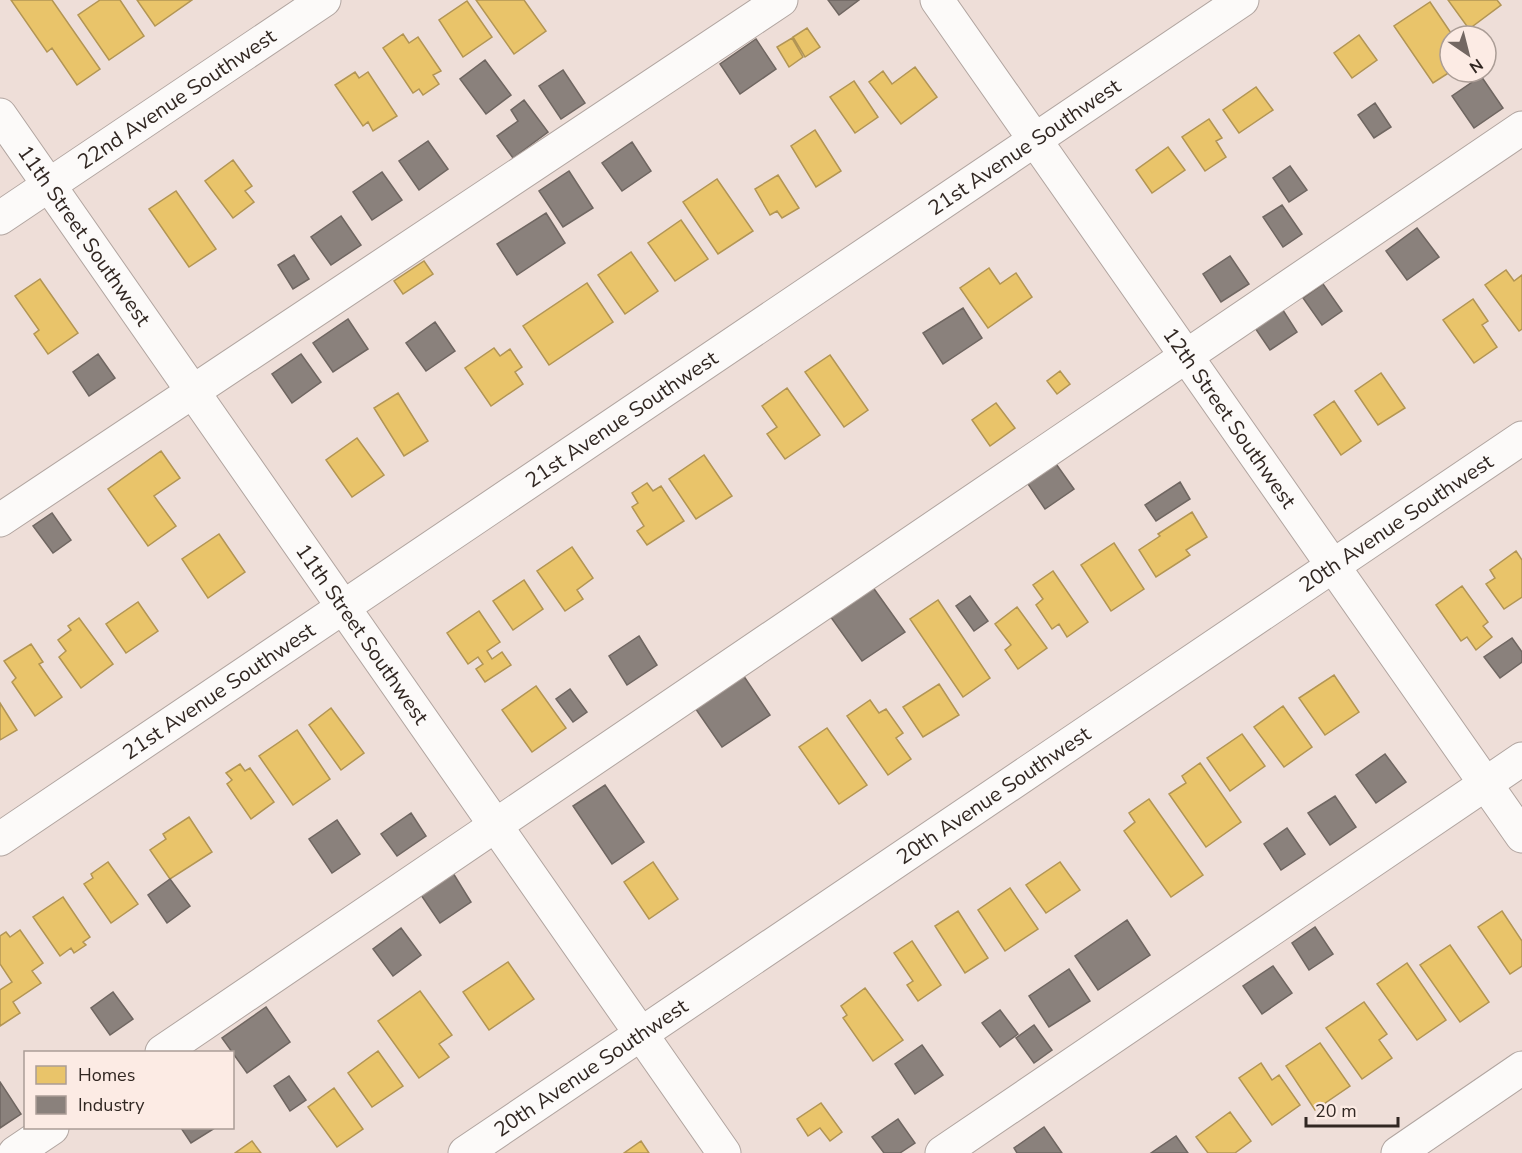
<svg xmlns="http://www.w3.org/2000/svg" width="1522" height="1153" viewBox="0 0 1522 1153" font-family="'Nunito Sans',sans-serif">
	<rect width="100%" height="100%" fill="#eeded8"/>
	<path fill="#e9c46a" stroke="#b29554" stroke-width="1.5" d="M11 0H52L100 69 77 85 52 48 47 52Z
		M100 0H120L144 36 109 60 78 15Z
		M137 0H192L155 26Z
		M476 0H524L546 31 514 54Z
		M1448 0H1497L1501 5 1469 29Z
		M467 1 492 37 463 57 439 20Z
		M1430 2 1453 36H1450V72L1433 83 1394 26Z
		M807 28 820 47 805 57 793 37Z
		M403 34 409 43 418 37 441 71 433 75 439 84 423 95 419 89 413 93 383 48Z
		M1359 35 1377 60 1352 78 1334 53Z
		M792 38 803 57 789 67 777 47Z
		M915 67 937 97 901 124 869 82 883 71 892 84Z
		M355 72 359 78 368 72 397 116 373 131 368 122 363 126 335 85Z
		M854 81 878 117 855 133 830 97Z
		M1256 87 1273 110 1239 133 1223 110Z
		M1209 119 1222 138 1216 141 1226 157 1205 171 1182 137Z
		M815 130 841 171 816 187 791 146Z
		M1168 147 1185 170 1152 193 1136 170Z
		M233 160 252 186 245 191 254 202 233 218 205 181Z
		M778 175 799 208 782 218 777 211 770 215 755 189Z
		M717 179 753 231 718 254 683 202Z
		M176 191 216 249 189 267 149 209Z
		M681 220 708 259 675 281 648 243Z
		M631 252 658 291 625 314 598 275Z
		M424 261 433 274 403 294 394 281Z
		M989 268 1000 284 1016 273 1032 297 988 328 960 288Z
		M1506 270 1514 281 1522 275V329L1519 331 1485 285Z
		M40 279 78 333 48 354 34 334 39 330 15 296Z
		M587 283 613 322 549 365 523 326Z
		M1473 299 1488 321 1482 325 1497 347 1474 363 1443 320Z
		M494 348 500 356 510 349 522 367 515 372 523 384 491 406 465 368Z
		M830 355 868 410 844 427 805 372Z
		M1060 371 1070 384 1057 394 1047 381Z
		M1381 373 1405 408 1378 425 1355 391Z
		M787 388 820 435 785 459 767 434 777 427 762 406Z
		M398 393 428 441 404 456 374 408Z
		M1334 401 1361 441 1341 455 1314 415Z
		M996 403 1015 428 990 446 972 420Z
		M357 438 384 475 352 497 326 460Z
		M161 451 180 478 154 496 176 526 148 546 108 489Z
		M704 455 732 496 696 519 669 479Z
		M647 483 653 491 661 486 684 521 647 545 637 531 644 526 632 507 638 503 632 493Z
		M1192 512 1207 537 1186 550 1190 555 1156 577 1139 550 1160 536 1158 534Z
		M219 534 245 572 208 598 182 559Z
		M1114 543 1144 589 1111 611 1081 565Z
		M572 547 593 578 577 590 583 599 565 611 537 571Z
		M1516 551 1522 560V597L1504 609 1486 584 1495 578 1490 570Z
		M1053 571 1088 622 1067 637 1059 624 1052 629 1036 605 1043 599 1033 585Z
		M524 580 543 609 513 630 493 601Z
		M1462 586 1488 622 1483 626 1492 637 1476 650 1467 637 1461 641 1436 605Z
		M938 600 990 678 963 697 910 619Z
		M138 602 158 631 126 653 106 624Z
		M1017 607 1047 648 1018 669 1005 650 1011 645 995 624Z
		M479 611 500 642 487 651 492 659 502 652 511 665 485 682 476 669 483 664 478 657 468 664 447 633Z
		M79 618 113 664 81 688 59 657 66 651 58 640 71 630 68 626Z
		M31 644 43 662 39 664 62 697 35 716 12 682 16 678 4 661Z
		M1334 675 1359 712 1325 735 1299 698Z
		M939 684 959 715 923 737 903 707Z
		M536 686 566 728 532 752 502 710Z
		M870 700 879 713 886 709 903 733 896 738 911 759 888 775 847 716Z
		M0 703 17 730 0 740Z
		M1283 706 1312 747 1284 767 1254 727Z
		M331 708 364 753 341 770 309 725Z
		M827 728 867 785 839 804 799 747Z
		M297 730 330 779 293 805 259 756Z
		M1242 734 1265 766 1230 791 1207 758Z
		M1200 763 1241 822 1206 847 1169 794 1186 783 1182 776Z
		M240 764 245 771 250 768 274 802 251 819 227 784 232 780 226 773Z
		M1149 799 1203 875 1171 897 1124 831 1135 822 1129 813Z
		M189 817 212 852 170 879 150 850 166 839 163 834Z
		M108 862 138 904 111 923 84 884 93 878 91 874Z
		M653 862 678 899 649 919 624 882Z
		M1060 862 1080 890 1046 913 1026 885Z
		M1010 888 1038 929 1005 951 978 910Z
		M63 897 90 937 83 942 86 945 74 953 71 948 60 956 33 917Z
		M958 911 988 958 965 973 935 926Z
		M1502 911 1522 941V966L1510 974 1478 927Z
		M20 930 43 963 32 971 41 983 13 1002 20 1013 0 1026V990L12 982 0 964V936L6 932 10 937Z
		M912 941 941 985 918 1001 907 985 913 981 894 953Z
		M1450 945 1489 1002 1460 1022 1420 965Z
		M508 962 534 999 489 1030 463 992Z
		M1407 963 1446 1020 1417 1040 1377 984Z
		M865 988 903 1040 873 1061 843 1018 847 1015 841 1006Z
		M420 991 452 1035 439 1044 449 1057 419 1078 378 1021Z
		M1364 1002 1387 1034 1379 1040 1392 1058 1362 1079 1326 1028Z
		M1320 1043 1350 1086 1315 1110 1286 1066Z
		M378 1051 403 1086 372 1107 348 1073Z
		M1261 1063 1272 1080 1279 1075 1300 1105 1272 1125 1239 1078Z
		M334 1088 363 1129 337 1147 308 1107Z
		M821 1103 842 1132 830 1141 820 1128 808 1136 797 1119Z
		M1230 1112 1251 1141 1235 1153H1208L1196 1137Z
		M252 1141 261 1153H235Z
		M641 1141 649 1153H624Z"/>
	<path fill="#8a817c" stroke="#6f6661" stroke-width="1.5" d="M828 0H859L839 15Z
		M756 39 776 69 740 94 720 64Z
		M485 60 511 95 486 114 460 79Z
		M563 70 585 103 561 119 539 86Z
		M1481 76 1503 108 1474 128 1452 96Z
		M524 100 548 132 513 158 497 136 518 121 511 110Z
		M1375 103 1391 127 1374 138 1358 115Z
		M428 141 448 169 419 190 399 161Z
		M632 142 651 171 622 191 602 163Z
		M1290 166 1307 190 1289 202 1273 178Z
		M569 171 593 208 563 227 539 191Z
		M382 172 402 200 372 220 353 192Z
		M1282 205 1302 234 1283 247 1263 217Z
		M546 213 565 243 517 275 497 244Z
		M341 216 361 245 331 265 311 237Z
		M1417 228 1439 257 1407 280 1386 251Z
		M294 255 309 279 293 289 278 265Z
		M1230 256 1249 284 1221 302 1203 274Z
		M1323 284 1342 311 1322 325 1303 298Z
		M1279 304 1297 332 1270 350 1251 322Z
		M963 308 982 338 943 364 923 333Z
		M348 319 368 349 333 372 313 343Z
		M435 322 455 351 426 371 406 343Z
		M98 354 115 378 89 396 73 372Z
		M301 354 321 382 292 403 272 374Z
		M1054 461 1074 489 1045 509 1026 481Z
		M1180 482 1190 499 1156 521 1145 505Z
		M52 513 71 540 53 553 33 526Z
		M872 586 905 632 862 661 830 616Z
		M970 596 988 621 974 631 956 606Z
		M639 636 657 665 627 685 609 656Z
		M1512 638 1522 652V662L1500 678 1484 657Z
		M741 672 770 715 722 747 693 705Z
		M570 689 587 712 573 722 556 699Z
		M1385 754 1406 782 1376 803 1356 775Z
		M605 785 644 842 612 864 573 806Z
		M1335 796 1356 827 1330 845 1308 813Z
		M411 813 426 836 397 856 381 834Z
		M337 820 360 854 332 873 309 839Z
		M1287 828 1305 854 1281 870 1264 844Z
		M453 873 471 902 440 923 421 895Z
		M170 879 190 906 167 923 148 895Z
		M1127 920 1150 955 1098 990 1075 956Z
		M1315 927 1333 954 1309 970 1292 943Z
		M401 928 421 955 393 976 373 949Z
		M1273 966 1292 993 1262 1014 1243 986Z
		M1069 969 1090 1001 1049 1027 1029 996Z
		M113 992 133 1019 110 1035 91 1008Z
		M266 1007 290 1042 247 1073 222 1038Z
		M1000 1010 1018 1034 1000 1047 982 1023Z
		M1034 1025 1052 1050 1034 1063 1016 1038Z
		M922 1045 943 1075 915 1094 895 1064Z
		M289 1076 306 1100 290 1111 274 1086Z
		M0 1082 21 1114 0 1128Z
		M898 1119 915 1143 900 1153H884L872 1137Z
		M1044 1127 1062 1153H1017L1014 1148Z
		M181 1128H215L191 1143Z
		M1176 1136 1188 1153H1151Z"/>
	<g fill="none" stroke-linecap="round" stroke-linejoin="round">
		<g stroke="#b1a5a0" stroke-width="35">
			<g id="minor">
				<path id="s1" d="M937 0 1522 836"/>
				<path id="s2" d="M0 115 724 1153"/>
				<path id="s3" d="M0 218 324 0"/>
				<path d="M0 520 781 0"/>
				<path id="s4" d="M0 839 1242 0"/>
				<path d="M162 1052 1522 128"/>
				<path d="M15 1153 52 1128"/>
				<path id="s5" d="M465 1153 1522 438"/>
				<path d="M942 1153 1522 759"/>
				<path d="M1398 1153 1522 1068"/>
			</g>
		</g>
		<use href="#minor" stroke="#fcfaf9" stroke-width="33"/>
	</g>
	<g text-anchor="middle" dominant-baseline="central" stroke-width="6" stroke-linejoin="round" paint-order="stroke">
		<g font-size="21" fill="#312722" stroke="#fcebe4">
			<text stroke="none"><textPath href="#s3" startOffset="213">22nd Avenue Southwest</textPath></text>
			<text stroke="none"><textPath href="#s4" startOffset="1236">21st Avenue Southwest</textPath></text>
			<text stroke="none"><textPath href="#s2" startOffset="147">11th Street Southwest</textPath></text>
			<text stroke="none"><textPath href="#s1" startOffset="510">12th Street Southwest</textPath></text>
			<text stroke="none"><textPath href="#s4" startOffset="750">21st Avenue Southwest</textPath></text>
			<text stroke="none"><textPath href="#s5" startOffset="1124">20th Avenue Southwest</textPath></text>
			<text stroke="none"><textPath href="#s2" startOffset="633">11th Street Southwest</textPath></text>
			<text stroke="none"><textPath href="#s4" startOffset="264">21st Avenue Southwest</textPath></text>
			<text stroke="none"><textPath href="#s5" startOffset="638">20th Avenue Southwest</textPath></text>
			<text stroke="none"><textPath href="#s5" startOffset="152">20th Avenue Southwest</textPath></text>
		</g>
	</g>
	<rect x="24" y="1051" width="210" height="78" fill="#fcebe4" stroke="#ab9d96" stroke-width="1.5"/>
	<rect x="36" y="1066" width="30" height="18" fill="#e9c46a" stroke="#ab9d96" stroke-width="1.5"/>
	<text x="78" y="1081" font-size="18" fill="#312722">Homes</text>
	<rect x="36" y="1096" width="30" height="18" fill="#8a817c" stroke="#ab9d96" stroke-width="1.5"/>
	<text x="78" y="1111" font-size="18" fill="#312722">Industry</text>
	<g transform="translate(1468 54) rotate(145)"><circle r="28" fill="#fcebe4" stroke="#ab9d96" stroke-width="1.5"/>
	<path d="M0-4.5L10 22L0 15L-10 22Z" fill="#736762"/>
	<text y="-9" font-size="16" font-weight="bold" text-anchor="middle" fill="#312722">N</text>
	</g>
	<path d="M1306 1117v9h92v-9" fill="none" stroke="#312722" stroke-width="3"/>
	<text x="1315" y="1117" font-size="18" fill="#312722" stroke="#fcebe4" stroke-width="4.5" paint-order="stroke">20 m</text>
</svg>
